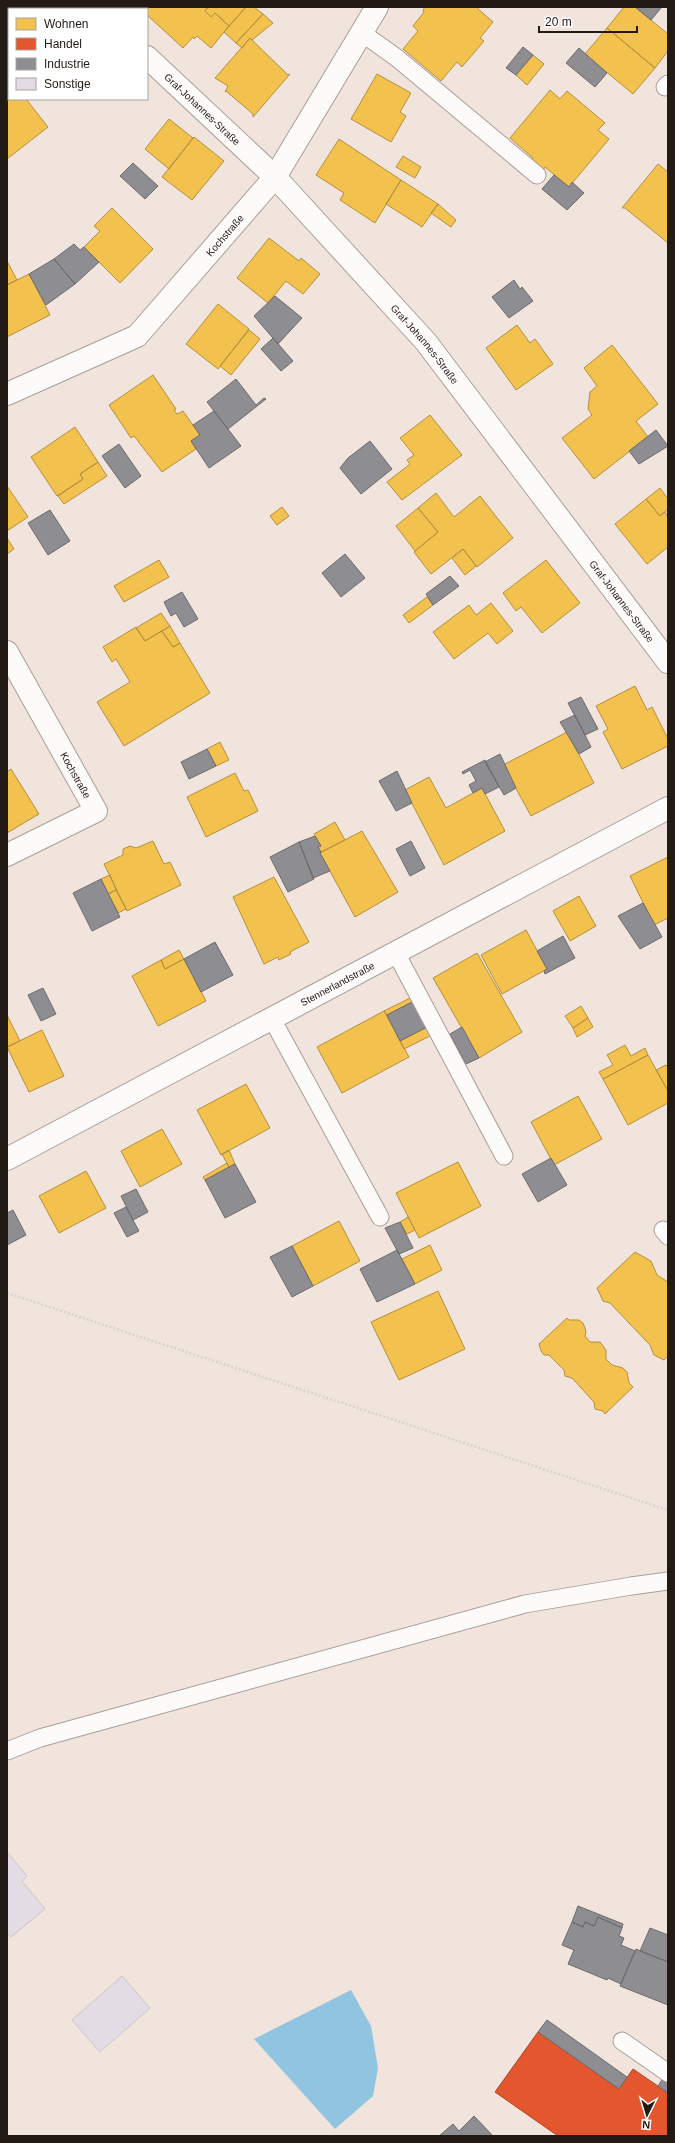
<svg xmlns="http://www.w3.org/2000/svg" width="675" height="2143" viewBox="0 0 675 2143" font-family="Helvetica,sans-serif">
	<rect width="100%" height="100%" fill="#f1e4dc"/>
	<path fill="#90c4e0" d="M351 1990 371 2026 378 2068 373 2096 335 2129 254 2039Z"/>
	<path fill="#f2c14e" stroke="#b48f3d" d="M138 7H208L205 11 211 17 215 13 229 26 211 48 197 36 194 39 193 37 183 48 147 15V9Z
		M208 7H246L229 26 215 13 211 17 205 11Z
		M246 7H254L263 14 236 43 224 32Z
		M425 7H476L493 22 480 38 484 41 462 67 457 62 441 81 403 49 418 31 413 26 424 12 423 10Z
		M624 7H635L668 34V51L655 68 607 28Z
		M263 14 273 23 252 40 250 38 242 48 236 43Z
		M607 28 655 68 633 94 585 54Z
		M250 38 288 75 290 74 253 117V114L226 91 225 92 228 86 215 78Z
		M533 55 544 64 527 85 516 75Z
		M377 74 411 93 400 112 406 116 391 142 351 119Z
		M550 90 560 99 567 91 605 123 598 130 609 139 569 187 545 167 544 169 532 160 533 158 510 138Z
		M9 93V99H26L48 127 7 159V95Z
		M169 119 193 138 169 169 145 149Z
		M194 137 224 161 192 200 162 177Z
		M339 139 401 180 375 223 340 200 344 193 316 175Z
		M403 156 421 167 415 178 396 167Z
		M658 164 668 172V243L625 208H622Z
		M401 180 438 204 422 227 386 204Z
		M438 204 456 220 451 227 431 213Z
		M112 208 153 249 120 283 84 247 100 231 94 226Z
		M269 238 299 261 301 258 320 274 303 294 286 281 268 303 237 278Z
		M7 261 17 280 7 285Z
		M29 274 50 315 7 337V285Z
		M218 304 249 329 218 369 186 344Z
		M517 325 530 343 535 339 553 364 516 390 486 348Z
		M249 330 260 339 231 375 220 366Z
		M612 345 658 404 636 421 648 437 594 479 562 438 592 415 588 409 590 392 597 386 584 368Z
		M153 375 176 409 174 410 177 414 183 411 200 435 191 441 196 449 162 472 134 436 131 438 109 405Z
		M430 415 462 455 402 500 387 482 410 464 407 460 414 455 400 438Z
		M75 427 98 462 80 474 83 479 57 496 31 457Z
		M98 462 107 476 64 504 58 496 83 479 80 474Z
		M7 486 28 517 7 531Z
		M660 488 668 499V509L660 516 646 499Z
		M436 493 454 517 480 496 513 538 477 567 463 549 431 574 414 552 438 532 418 508Z
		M646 499 660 516 665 512 668 517V547L647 564 615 524Z
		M282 507 289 516 277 525 270 516Z
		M418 508 438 532 415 551 396 526Z
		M7 538 14 549 7 554Z
		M463 549 476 566 465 575 452 558Z
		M159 560 169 577 124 602 114 586Z
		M546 560 580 603 542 633 521 607 516 611 503 593Z
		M427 597 433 605 409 623 403 615Z
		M491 603 513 631 497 644 488 633 454 659 433 632 469 605 476 615Z
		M161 613 170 626 145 641 136 628Z
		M170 626 180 643 173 647 162 631Z
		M136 627 145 641 162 631 173 647 180 643 210 693 124 746 97 702 130 682 116 659 112 662 103 647Z
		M635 686 647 710 652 707 668 739V746L622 769 603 732 608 729 596 706Z
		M567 732 594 783 531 816 503 765Z
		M220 742 229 760 216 766 207 749Z
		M11 769 39 814 7 833V772Z
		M235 773 244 791 248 790 258 811 206 837 187 797Z
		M429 777 446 808 482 788 505 831 444 865 405 790Z
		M335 822 345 840 321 852 318 847 321 846 314 834Z
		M362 831 398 892 355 917 320 853Z
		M153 841 164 864 170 862 181 885 127 911 104 864 123 855V849L130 846 136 848Z
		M668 857V918L654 925 630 876Z
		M110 875 116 890 108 894 101 879Z
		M274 877 309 942 290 952 291 954 279 960 278 957 264 964 233 897Z
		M116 890 126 909 118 913 108 894Z
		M579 896 596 926 570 941 553 911Z
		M526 930 547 969 502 994 481 955Z
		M179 950 184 959 165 969 161 960Z
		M477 953 522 1032 479 1058 433 978Z
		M184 959 206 1001 158 1026 132 976 161 960 165 969Z
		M412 997 414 1001 387 1015 384 1011Z
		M581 1006 588 1018 573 1028 565 1016Z
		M384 1011 409 1057 342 1093 317 1047Z
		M7 1015 20 1041 7 1047Z
		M588 1018 593 1027 577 1037 573 1028Z
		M427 1027 432 1035 404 1049 400 1041Z
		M42 1030 64 1076 29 1092 7 1047Z
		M625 1045 631 1056 645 1048 648 1055 603 1079 599 1072 613 1065 607 1055Z
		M648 1055 668 1091V1103L628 1125 603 1079Z
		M666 1065 668 1068V1091L656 1070Z
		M246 1084 270 1128 221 1155 197 1110Z
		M578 1096 602 1139 554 1165 531 1122Z
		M162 1129 182 1164 140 1187 121 1151Z
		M229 1150 235 1164 229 1167 222 1154Z
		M458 1162 481 1206 419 1238 396 1193Z
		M227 1163 229 1167 205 1180 203 1177Z
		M86 1171 106 1208 59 1233 39 1196Z
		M408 1217 415 1230 407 1234 400 1222Z
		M339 1221 360 1261 313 1286 292 1246Z
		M430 1245 442 1270 415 1284 402 1259Z
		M635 1252 651 1261 657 1275 668 1282V1356L664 1360 654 1355 650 1345 610 1303 603 1301 597 1288Z
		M438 1291 465 1349 399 1380 371 1322Z
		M567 1318 569 1320H579L583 1323 586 1331 585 1336 590 1342H600L606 1350V1359L612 1365 623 1368 627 1372 629 1383 633 1387 605 1414 603 1411 595 1409 594 1402 572 1378 565 1376 564 1370 549 1355H544L541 1351 539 1344Z"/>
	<path fill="#e4572e" stroke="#aa4526" d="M538 2032 619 2089 633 2069 668 2093V2136H558L495 2092Z"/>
	<path fill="#8d8d92" stroke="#6d6a6c" d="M7 7H25L26 9H9V39L7 41Z
		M635 7H660L661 8 651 20Z
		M523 47 533 55 516 75 506 68Z
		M579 48 607 73 595 87 566 63Z
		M133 163 158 186 145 199 120 176Z
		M554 175 569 187 572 182 584 193 567 210 542 189Z
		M74 244 80 250 84 247 99 262 75 284 54 259Z
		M54 259 75 284 46 305 29 274Z
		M514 280 520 289 522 287 533 301 509 318 492 297Z
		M275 296 302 318 278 344 254 316Z
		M273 338 293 361 281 371 261 349Z
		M236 379 256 405 264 398 266 399 228 429 207 402Z
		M214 411 241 446 209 468 191 441 200 435 193 425Z
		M656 430 668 446 639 464 629 451Z
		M370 441 392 469 361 494 340 468 348 458Z
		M119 444 141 476 125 488 102 456Z
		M50 510 70 541 48 555 28 523Z
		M345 554 365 578 341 597 322 573Z
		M450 576 459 586 433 605 426 594Z
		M182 592 198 619 184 627 176 613 171 616 164 602Z
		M581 697 598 729 585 735 568 703Z
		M575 715 591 747 579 754 560 722Z
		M207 749 216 766 189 779 181 762Z
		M500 754 516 788 504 795 485 762Z
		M485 760 499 787 485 794 482 788 473 793 469 785 476 781 470 770 463 774 462 772Z
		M397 771 412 803 396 811 379 781Z
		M315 836 321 846 318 847 321 852 320 853 330 871 313 878 299 842Z
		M411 841 425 868 410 876 396 849Z
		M299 842 314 879 288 892 270 857Z
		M101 879 120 917 92 931 73 893Z
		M643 903 662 937 640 949 618 916Z
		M563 936 575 958 545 974 544 971 547 969 537 951Z
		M215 942 233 975 201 992 184 959Z
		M43 988 56 1014 41 1021 28 995Z
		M414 1001 427 1027 400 1041 387 1015Z
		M462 1027 479 1058 466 1064 450 1034Z
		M551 1158 567 1185 538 1202 522 1174Z
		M235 1164 256 1202 225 1218 205 1180Z
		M136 1189 148 1212 133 1220 121 1196Z
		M126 1207 139 1231 127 1237 114 1213Z
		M13 1210 26 1235 7 1245V1213Z
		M400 1222 413 1248 399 1254 385 1228Z
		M292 1246 313 1286 292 1297 270 1257Z
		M397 1250 415 1284 377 1302 360 1269Z
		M578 1906 623 1924 622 1928 598 1917 594 1926 585 1922 583 1927 572 1922Z
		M598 1917 622 1928 619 1936 624 1938 621 1945 635 1951 621 1984 608 1978 607 1980 568 1964 574 1950 562 1945 572 1922 583 1927 585 1922 594 1926Z
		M650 1928 668 1935V1962L640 1951Z
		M636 1949 668 1962V2005L620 1986Z
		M547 2020 627 2077 619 2089 538 2032Z
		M666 2074 668 2075V2093L658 2086Z
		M474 2116 493 2136H439L453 2124 459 2131Z"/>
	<path fill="#e4dce4" stroke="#ccc5c6" d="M7 1852 27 1876 22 1881 45 1909 11 1937 7 1933Z
		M122 1976 150 2008 100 2052 72 2020Z"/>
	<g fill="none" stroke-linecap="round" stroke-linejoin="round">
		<g stroke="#a89e98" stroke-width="19">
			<path id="service" d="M362 33 397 58 537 175
				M665 87 668 84
				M396 953 504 1156
				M272 1019 380 1217
				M663 1230 668 1236
				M7 1751 40 1738 525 1604 631 1586 668 1581
				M622 2041 668 2073"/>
		</g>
		<g stroke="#a89e98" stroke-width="24">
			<g id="minor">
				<path d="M94 7 96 9"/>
				<path id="s1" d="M147 57 275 177 426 342 668 662"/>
				<path id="s2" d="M7 394 137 336 275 177 377 7"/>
				<path id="s3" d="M7 652 96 811 7 855"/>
				<path id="s4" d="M7 1159 668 808"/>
			</g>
		</g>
		<path stroke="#d7d3d0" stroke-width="2.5" stroke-dasharray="2 2" stroke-linecap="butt" d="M7 1293 668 1510"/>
		<use href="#service" stroke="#fdfbfa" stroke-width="17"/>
		<use href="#minor" stroke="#fdfbfa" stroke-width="22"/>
	</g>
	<g text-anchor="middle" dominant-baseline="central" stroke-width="4" stroke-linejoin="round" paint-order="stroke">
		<g font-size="10" fill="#221a15" stroke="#fff">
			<text stroke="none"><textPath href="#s1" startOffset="76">Graf-Johannes-Straße</textPath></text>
			<text stroke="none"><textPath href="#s2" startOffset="276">Kochstraße</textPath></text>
			<text stroke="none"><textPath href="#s1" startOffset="400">Graf-Johannes-Straße</textPath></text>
			<text stroke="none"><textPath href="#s1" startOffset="724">Graf-Johannes-Straße</textPath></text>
			<text stroke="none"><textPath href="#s3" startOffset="141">Kochstraße</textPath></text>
			<text stroke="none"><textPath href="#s4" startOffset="374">Stennerlandstraße</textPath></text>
		</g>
	</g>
	<rect width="675" height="2143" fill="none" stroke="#221a15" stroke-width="16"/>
	<rect x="8" y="8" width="140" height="92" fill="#ffffff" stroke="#a7a3a1"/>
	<rect x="16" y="18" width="20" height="12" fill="#f2c14e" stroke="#a7a3a1"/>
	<text x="44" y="28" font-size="12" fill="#221a15">Wohnen</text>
	<rect x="16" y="38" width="20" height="12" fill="#e4572e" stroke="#a7a3a1"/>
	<text x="44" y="48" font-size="12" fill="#221a15">Handel</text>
	<rect x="16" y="58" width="20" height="12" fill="#8d8d92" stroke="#a7a3a1"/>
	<text x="44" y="68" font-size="12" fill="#221a15">Industrie</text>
	<rect x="16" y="78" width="20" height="12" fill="#e4dce4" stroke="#a7a3a1"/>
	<text x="44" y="88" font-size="12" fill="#221a15">Sonstige</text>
	<g transform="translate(647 2115) rotate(185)" stroke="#ffffff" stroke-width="3" paint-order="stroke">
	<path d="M0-3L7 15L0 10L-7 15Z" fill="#221a15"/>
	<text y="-6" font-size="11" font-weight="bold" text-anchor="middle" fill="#221a15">N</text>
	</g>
	<path d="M539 26v6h98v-6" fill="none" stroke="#221a15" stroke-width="2"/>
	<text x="545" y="26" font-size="12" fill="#221a15" stroke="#ffffff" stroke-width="3" paint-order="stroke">20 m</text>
</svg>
